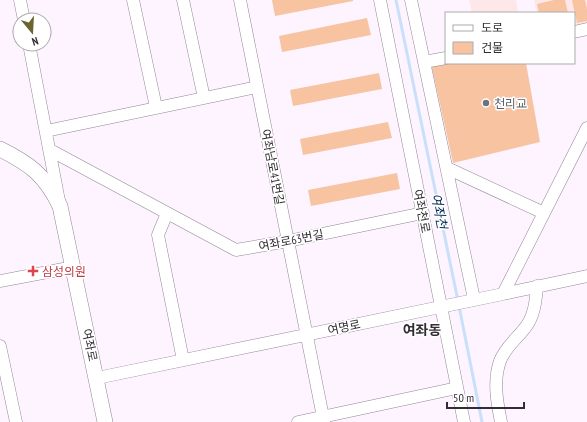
<svg xmlns="http://www.w3.org/2000/svg" width="587" height="422" viewBox="0 0 587 422" font-family="'PT Sans Narrow','Noto Sans KR',sans-serif">
	<rect width="100%" height="100%" fill="#fdf4ff"/>
	<path fill="#fde7e8" d="M469 0H516L518 13H472Z
		M534 0H587V25L574 28V13H537Z"/>
	<g fill="none" stroke-linecap="round" stroke-linejoin="round">
		<path stroke="#c9e0fb" stroke-width="3" d="M396 0 458 301
			M459 306 482 422"/>
	</g>
	<path fill="#f7c3a0" d="M272 0H353V1L275 16Z
		M554 0H565L568 13H539L537 4Z
		M572 0H585L587 9V21L577 23Z
		M367 18 371 35 282 52 279 36Z
		M431 63H526L540 142 453 163Z
		M379 73 382 89 293 106 290 90Z
		M388 122 392 138 303 155 300 139Z
		M397 173 400 189 311 206 308 190Z"/>
	<g fill="none" stroke-linecap="round" stroke-linejoin="round">
		<g stroke="#938695" stroke-width="13">
			<path id="minor" d="M20 0 24 20
				M133 0 156 107
				M183 0 204 98
				M240 0 324 422
				M380 0 464 422
				M411 0 474 299
				M574 32 587 29
				M29 44 59 201
				M424 62 446 58
				M46 131 257 87
				M50 150 236 250 288 241 423 213
				M447 168 544 213
				M167 213 158 235 183 360
				M0 281 74 267
				M503 294 587 276
				M0 346 16 422
				M97 378 503 294 587 128
				M298 422 457 388
				M501 422C497 402 493 381 500 361 506 345 521 336 529 322 535 311 536 298 537 286"/>
		</g>
		<g stroke="#938695" stroke-width="16">
			<path id="major" d="M0 149C30 164 45 175 60 206L105 422"/>
		</g>
		<use href="#minor" stroke="#fff" stroke-width="12"/>
		<use href="#major" stroke="#fff" stroke-width="15"/>
	</g>
	<circle fill="#6b7280" stroke="#fff" stroke-width="1.5" cx="486" cy="103" r="4"/>
	<path fill="#e0444e" stroke="#fff" stroke-width="1.5" d="M31 265h4v4h4v4h-4v4h-4v-4h-4v-4h4z"/>
	<g text-anchor="middle" dominant-baseline="central" stroke-width="3" stroke-linejoin="round" paint-order="stroke">
		<g font-size="12" fill="#5b616d" stroke="#fff" text-anchor="start">
			<text x="494" y="103">천리교</text>
		</g>
		<g font-size="12" fill="#322c33" stroke="#fff">
			<text transform="translate(273 167) rotate(79)">여좌남로41번길</text>
			<text transform="translate(422 211) rotate(79)">여좌천로</text>
			<text transform="translate(291 240) rotate(-11)">여좌로63번길</text>
			<text transform="translate(344 327) rotate(-12)">여명로</text>
			<text transform="translate(90 345) rotate(78)">여좌로</text>
		</g>
		<g font-size="12" fill="#be3a42" stroke="#fff" text-anchor="start">
			<text x="42" y="271">삼성의원</text>
		</g>
		<g font-size="13" font-style="italic" fill="#012951" stroke="#fff">
			<text transform="translate(439 211) rotate(79)">여좌천</text>
		</g>
		<g font-size="14" font-weight="bold" fill="#322c33" stroke="#fff">
			<text x="422" y="330">여좌동</text>
		</g>
	</g>
	<rect x="445" y="12" width="130" height="52" fill="#ffffff" stroke="#adabad"/>
	<rect x="453" y="25" width="20" height="6" fill="#ffffff" stroke="#adabad"/>
	<text x="481" y="32" font-size="12" fill="#322c33">도로</text>
	<rect x="453" y="42" width="20" height="12" fill="#f7c3a0" stroke="#adabad"/>
	<text x="481" y="52" font-size="12" fill="#322c33">건물</text>
	<g transform="translate(32 32) rotate(162)"><circle r="19" fill="#ffffff" stroke="#adabad"/>
	<path d="M0-3L7 15L0 10L-7 15Z" fill="#686531"/>
	<text y="-6" font-size="11" font-weight="bold" text-anchor="middle" fill="#322c33">N</text>
	</g>
	<path d="M447 402v6h77v-6" fill="none" stroke="#322c33" stroke-width="2"/>
	<text x="453" y="402" font-size="12" fill="#322c33" stroke="#ffffff" stroke-width="3" paint-order="stroke">50 m</text>
</svg>
